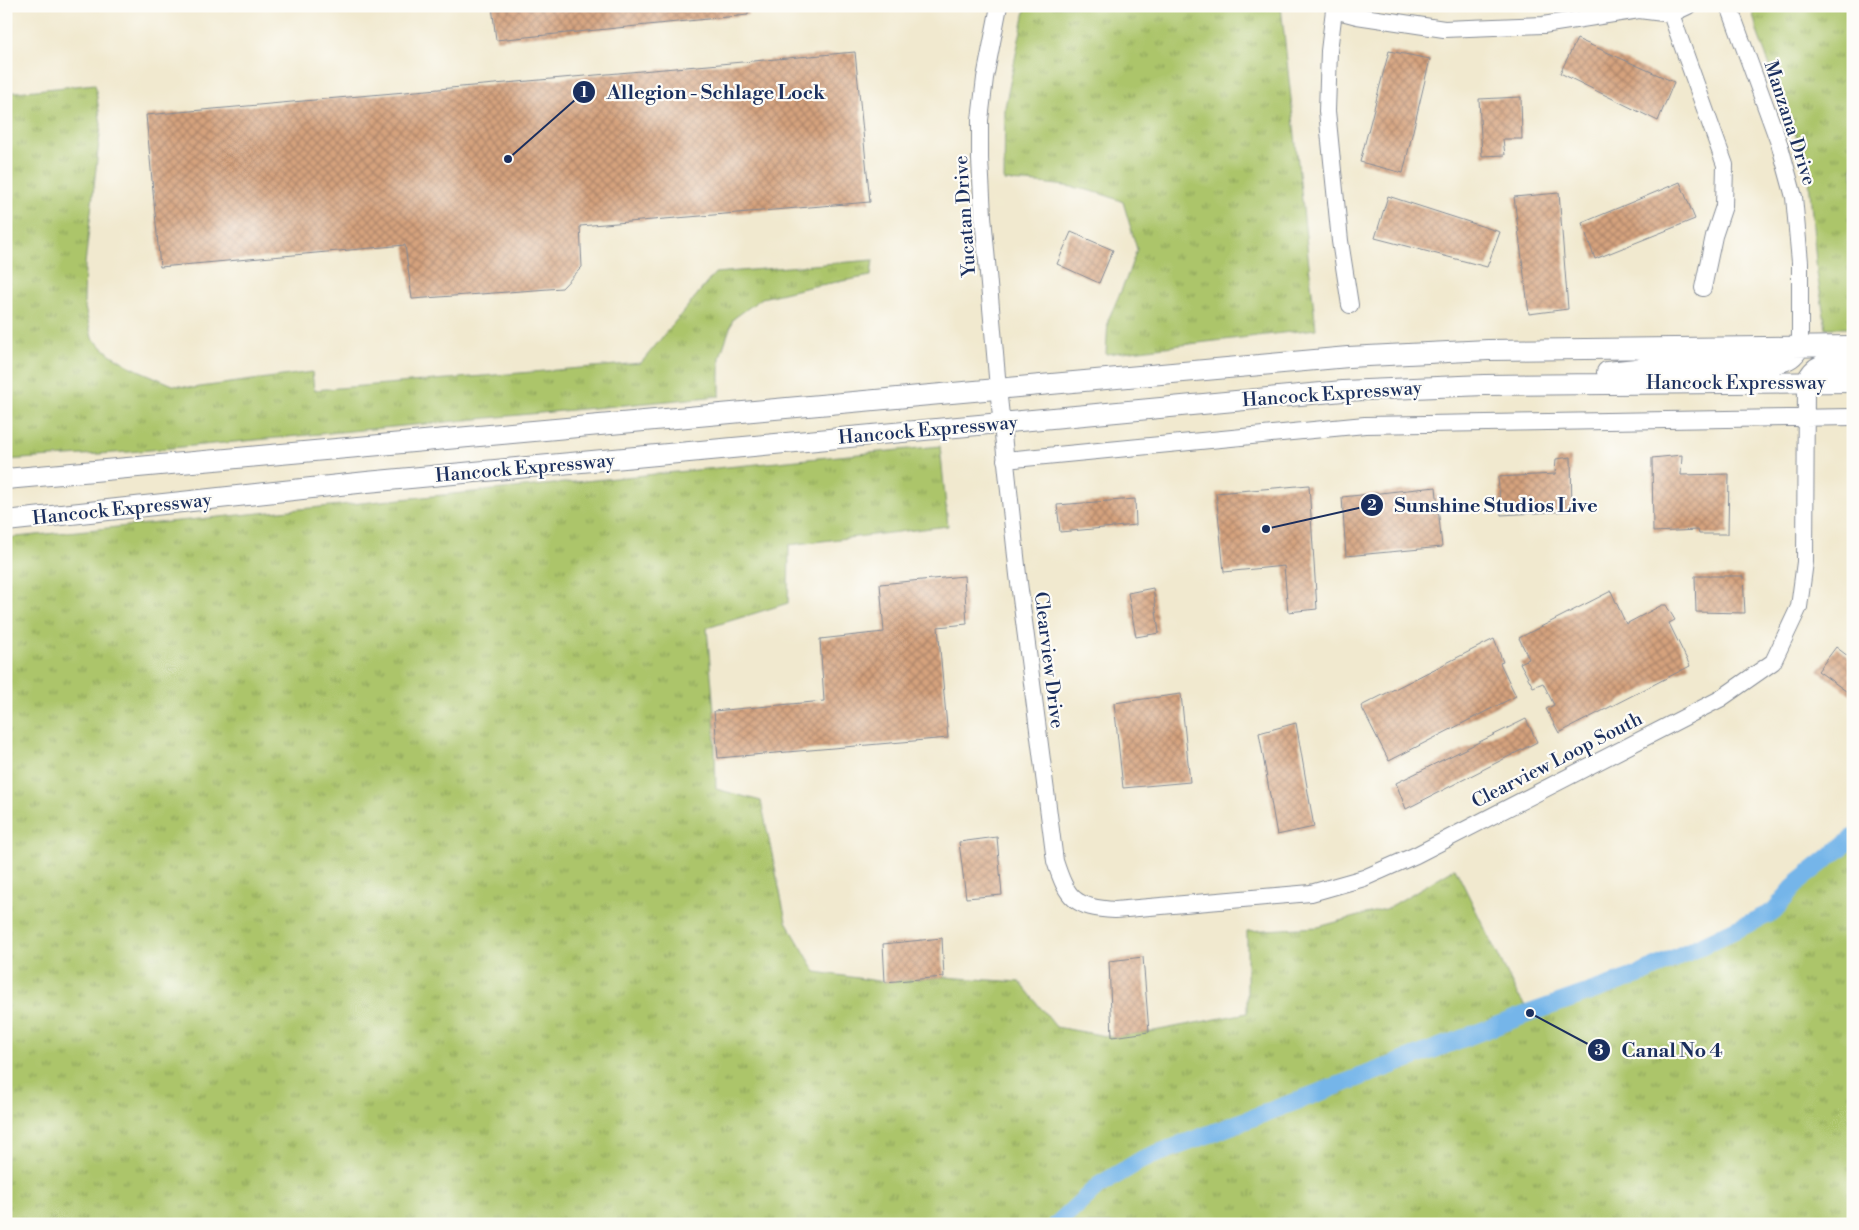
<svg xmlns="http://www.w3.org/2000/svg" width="1859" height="1230" viewBox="0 0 1859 1230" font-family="'Libre Bodoni',serif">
	<defs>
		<pattern id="grass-tufts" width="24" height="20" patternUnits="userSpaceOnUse" patternTransform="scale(1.25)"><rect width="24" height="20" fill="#acc56b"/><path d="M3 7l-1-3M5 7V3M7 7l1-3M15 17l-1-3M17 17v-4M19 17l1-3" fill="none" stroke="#8ba05b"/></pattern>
		<pattern id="building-cross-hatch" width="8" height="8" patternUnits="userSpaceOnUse" patternTransform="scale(1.25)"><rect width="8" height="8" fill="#d5a27d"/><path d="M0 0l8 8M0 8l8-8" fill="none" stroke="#ac846a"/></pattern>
	</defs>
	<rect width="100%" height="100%" fill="#fdfcf7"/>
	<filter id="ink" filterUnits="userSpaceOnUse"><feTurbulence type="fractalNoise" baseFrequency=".02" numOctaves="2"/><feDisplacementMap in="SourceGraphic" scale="10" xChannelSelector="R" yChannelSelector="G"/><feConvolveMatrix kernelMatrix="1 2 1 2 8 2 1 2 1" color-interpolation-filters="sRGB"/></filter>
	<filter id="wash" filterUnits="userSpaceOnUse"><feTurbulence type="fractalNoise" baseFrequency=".0096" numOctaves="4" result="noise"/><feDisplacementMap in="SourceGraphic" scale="20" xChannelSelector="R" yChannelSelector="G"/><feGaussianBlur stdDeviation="1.12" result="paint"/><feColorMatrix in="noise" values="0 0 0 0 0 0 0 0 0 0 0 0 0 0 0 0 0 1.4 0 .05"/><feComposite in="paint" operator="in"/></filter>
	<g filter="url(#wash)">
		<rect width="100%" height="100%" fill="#f1e9cf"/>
		<path fill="url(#grass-tufts)" stroke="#647a64" d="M1026 6H1281L1316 329 1106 354 1108 320 1125 282 1137 249 1123 202C1085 185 1044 183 1004 181L1005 107Z
			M1751 6H1853V328H1826L1817 273 1808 168 1758 34Z
			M95 84 101 125 85 264 84 303 92 338 110 354 131 367 173 385 193 388 312 372 314 390 641 363 715 273 873 260 871 276 809 287 762 298 733 319 720 357V396L129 452 6 460V93Z
			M940 446 948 526 789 545 788 603 707 628 714 711 716 789 761 801 786 921 816 972 885 982 944 977 1020 982 1056 1027 1112 1037 1149 1032 1247 1013V931L1318 927 1388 908 1455 868 1517 994 1530 1013 1685 952 1773 912 1799 881 1853 839V1224H6V538Z"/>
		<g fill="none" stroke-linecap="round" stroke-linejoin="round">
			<path stroke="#75b5e9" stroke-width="18" d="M1057 1224 1098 1186 1143 1159 1530 1013 1641 974 1773 912 1799 881 1853 838"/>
		</g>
		<g id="blocks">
			<path fill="url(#building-cross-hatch)" d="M492 6H748V15L496 40Z
				M1577 39 1674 82 1658 121 1560 73Z
				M1389 51 1430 59 1403 173 1360 162Z
				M855 52 870 202 580 226 582 267 562 288 412 299 405 245 160 267 146 115Z
				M1521 97 1522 139H1503L1505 155 1482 156 1479 99Z
				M1680 182 1695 219 1595 259 1582 223Z
				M1559 193 1568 309 1529 314 1514 197Z
				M1388 196 1500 232 1487 267 1375 238Z
				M1071 232 1113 250 1099 283 1057 264Z
				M1682 455 1681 475 1729 474 1728 534H1699L1698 530 1653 532 1652 458Z
				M1571 457 1572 511 1501 515 1498 477 1555 474 1556 459Z
				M1309 485 1317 609 1288 612 1284 566 1224 572 1216 493Z
				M1436 487 1442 547 1346 556 1342 497Z
				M1135 499 1136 525 1060 532 1057 505Z
				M964 576 967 624 938 627 948 738 718 758 714 711 824 701 820 639 884 632 880 584Z
				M1695 576H1743L1745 613 1696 612Z
				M1153 588 1159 633 1136 637 1128 593Z
				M1611 591 1626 624 1662 605H1666L1675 620 1669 623 1690 666 1559 733 1546 709 1554 705 1543 683 1533 687 1520 663 1529 659 1519 638Z
				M1494 639 1503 662 1500 663 1516 696 1389 761 1361 706Z
				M1836 647 1853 660V696L1818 671Z
				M1181 694 1190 782 1123 788 1114 703Z
				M1526 719 1537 742 1406 809 1396 783Z
				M1296 723 1314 827 1277 835 1259 733Z
				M997 837 1002 895 966 898 959 842Z
				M942 938 944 977 885 982 883 944Z
				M1143 957 1149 1032 1112 1037 1109 961Z"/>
		</g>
	</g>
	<g filter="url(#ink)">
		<use href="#blocks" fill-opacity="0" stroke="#868c96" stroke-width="1"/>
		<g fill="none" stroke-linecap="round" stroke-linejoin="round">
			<g stroke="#868c96" stroke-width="18">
				<path id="minor" d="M999 6 985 78 980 120V159L983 216 998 388 1018 575 1055 861C1067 898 1074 908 1115 910L1311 893 1364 878 1416 855 1720 699 1773 662 1799 607 1805 562 1806 383
					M1729 6 1780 146 1794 197 1800 262V346
					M1671 14 1725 165 1724 206 1714 236 1703 288
					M1350 305 1340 241 1327 111 1329 51 1334 10 1357 16 1444 29 1543 25 1639 10 1671 14 1688 6
					M1005 460 1365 425 1853 417"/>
			</g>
			<g stroke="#868c96" stroke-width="22">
				<path id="major" d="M1607 372 1656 367 1776 363C1789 360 1794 357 1800 346
					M1806 383C1815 360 1831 363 1853 362
					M6 479 1348 357 1488 350 1853 346
					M6 521 367 482 1343 391 1484 385 1853 382"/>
			</g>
			<use href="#minor" stroke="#fff" stroke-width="16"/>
			<use href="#major" stroke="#fff" stroke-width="20"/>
		</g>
	</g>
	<g text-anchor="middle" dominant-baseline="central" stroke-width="4.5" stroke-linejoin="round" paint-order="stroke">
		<g font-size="19" fill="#1b2f5e" stroke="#fdfcf7">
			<text transform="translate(1790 123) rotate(72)">Manzana Drive</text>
			<text transform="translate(965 216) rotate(-94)">Yucatan Drive</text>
			<text x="1736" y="383">Hancock Expressway</text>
			<text transform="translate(1332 394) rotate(-4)">Hancock Expressway</text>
			<text transform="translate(928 430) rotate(-5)">Hancock Expressway</text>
			<text transform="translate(525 468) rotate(-5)">Hancock Expressway</text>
			<text transform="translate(122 509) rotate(-6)">Hancock Expressway</text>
			<text transform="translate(1049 660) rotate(83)">Clearview Drive</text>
			<text transform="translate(1557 760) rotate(-27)">Clearview Loop South</text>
		</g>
	</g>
	<path fill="none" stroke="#1b2f5e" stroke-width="2" d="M508 159L584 92M1266 529L1372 505M1530 1013L1599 1050"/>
	<g fill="#1b2f5e" stroke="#fdfcf7" stroke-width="2">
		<circle cx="508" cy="159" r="5"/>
		<circle cx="1266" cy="529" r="5"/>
		<circle cx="1530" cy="1013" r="5"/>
		<circle cx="584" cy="92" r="12"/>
		<circle cx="1372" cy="505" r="12"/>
		<circle cx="1599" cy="1050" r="12"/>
	</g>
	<g font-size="15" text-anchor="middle" font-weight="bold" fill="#fff">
		<text x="584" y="97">1</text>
		<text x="1372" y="510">2</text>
		<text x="1599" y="1055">3</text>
	</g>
	<g font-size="20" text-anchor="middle" font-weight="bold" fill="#1b2f5e" stroke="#fdfcf7" stroke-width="4.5" stroke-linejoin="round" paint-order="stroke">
		<text x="716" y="99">Allegion - Schlage Lock</text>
		<text x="1496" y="512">Sunshine Studios Live</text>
		<text x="1672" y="1057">Canal No 4</text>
	</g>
	<rect width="1859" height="1230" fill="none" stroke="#fdfcf7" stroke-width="25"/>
</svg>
